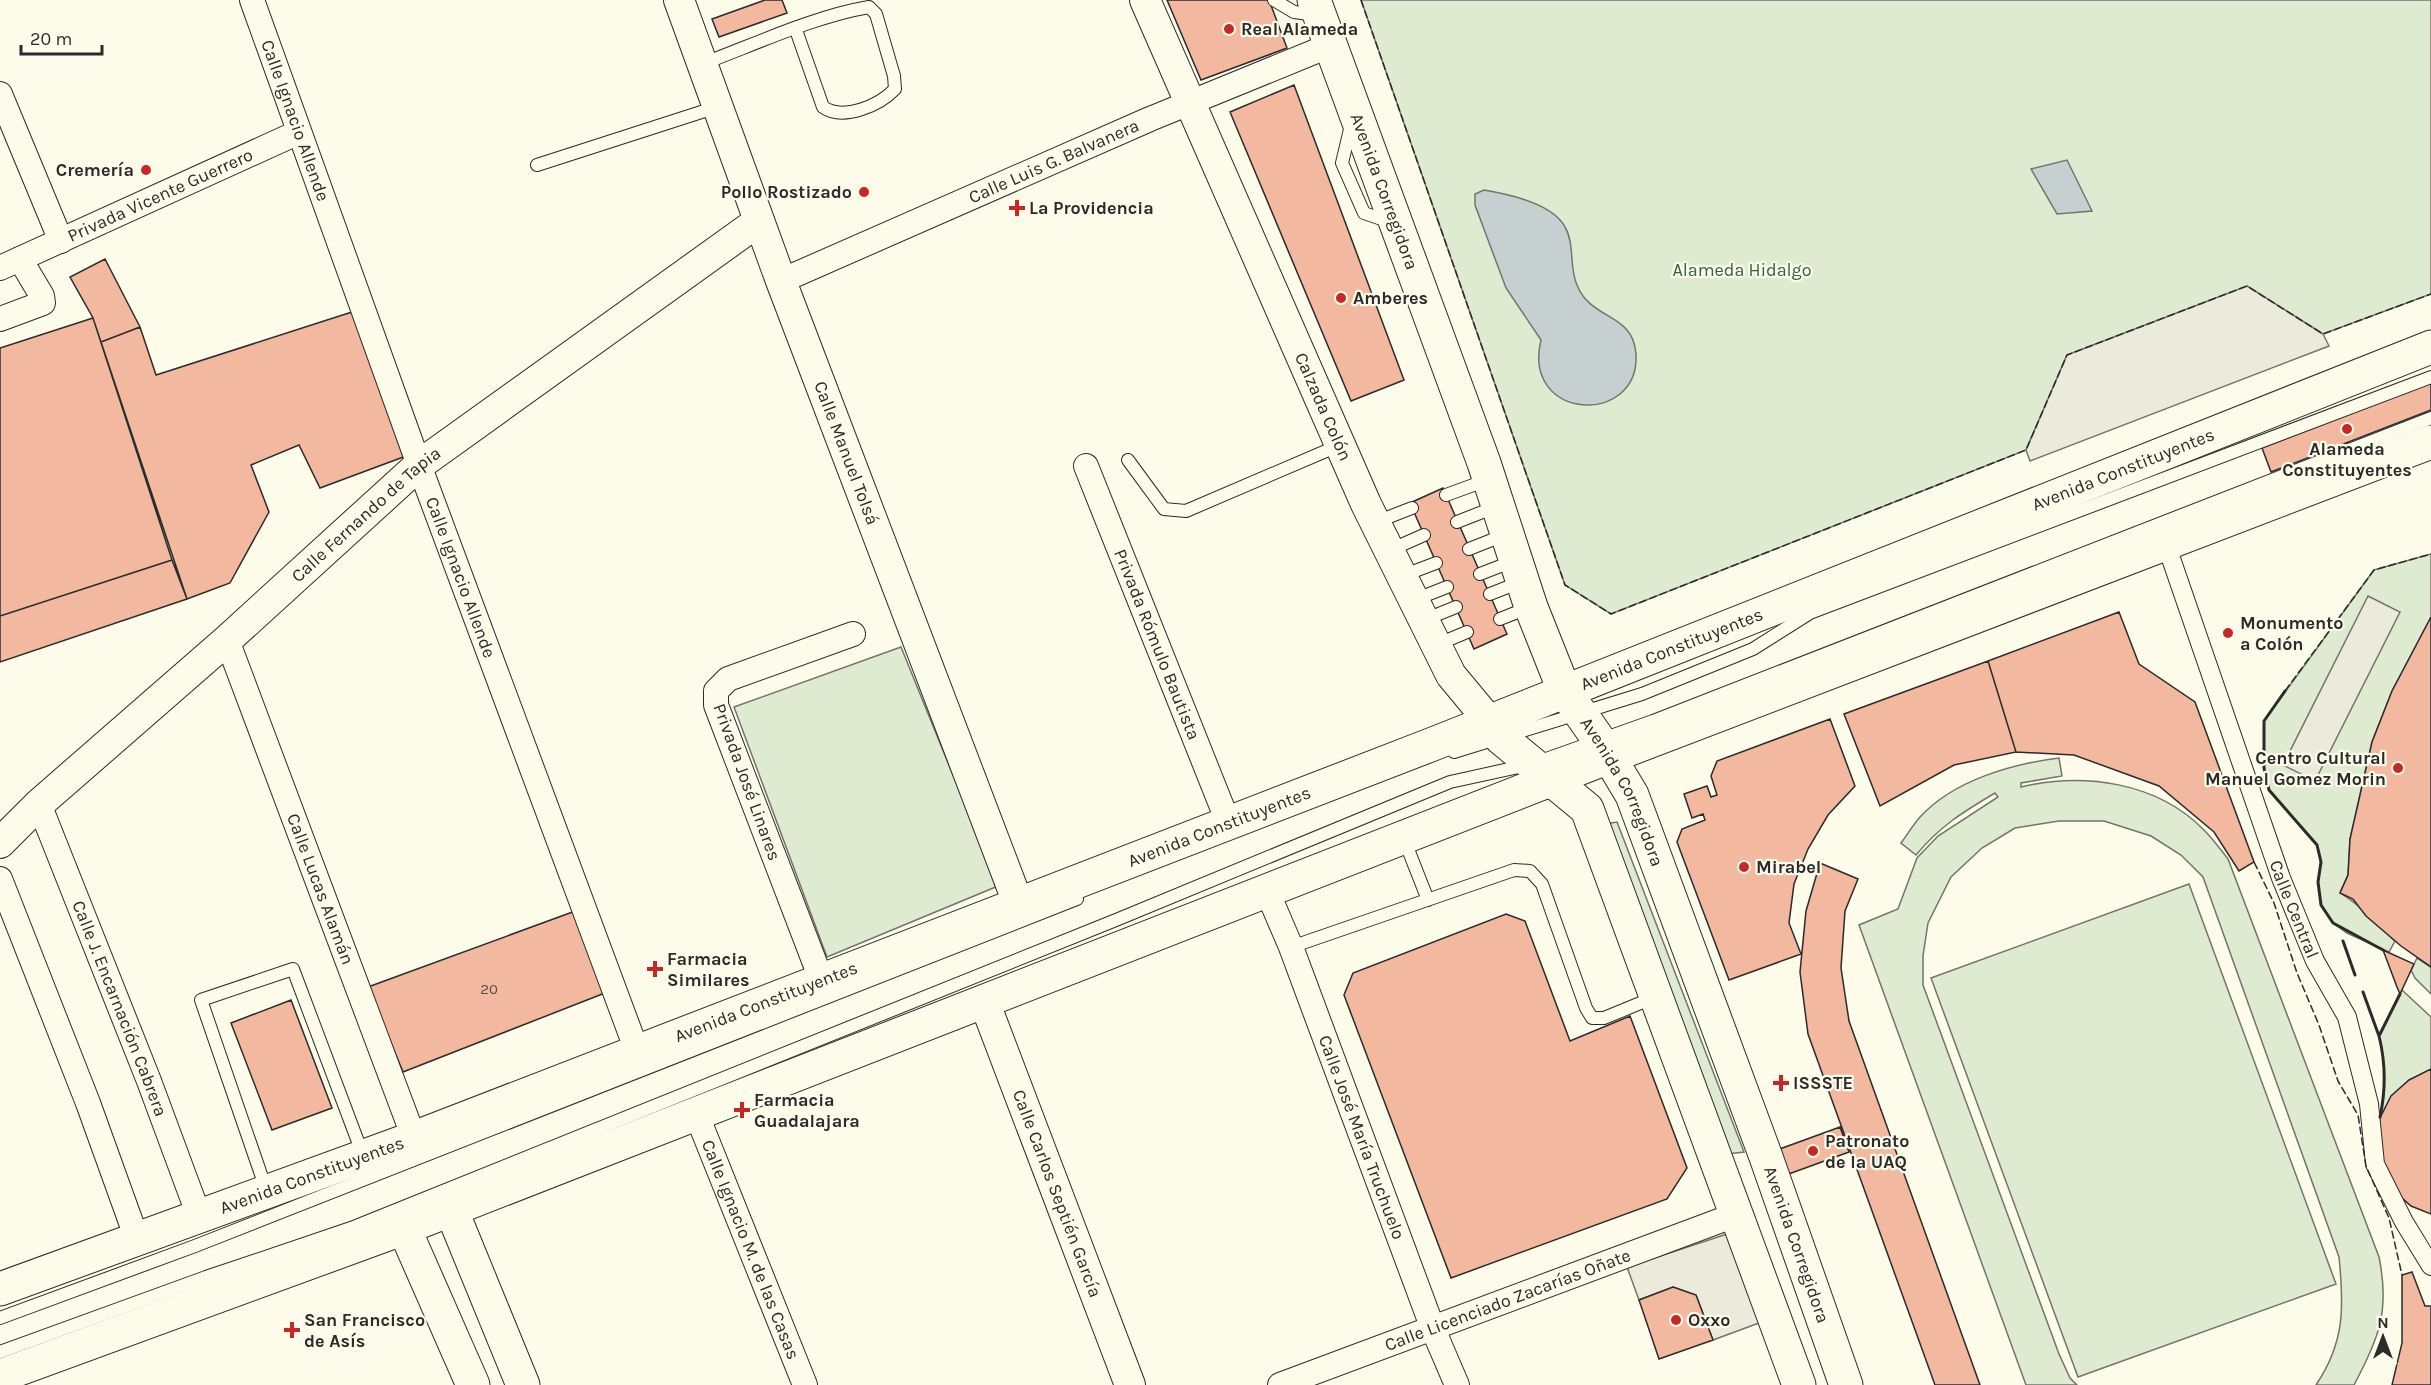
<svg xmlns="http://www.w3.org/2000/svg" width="2431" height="1385" viewBox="0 0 2431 1385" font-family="Karla,sans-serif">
	<rect width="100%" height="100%" fill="#fdfbea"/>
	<path fill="#deebd1" stroke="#74746e" stroke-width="1.5" d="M1361 0H2431V294L2323 334 2247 286 2067 355 2026 450 1611 614 1565 585Z
		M2431 554V617L2392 691 2372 742 2350 839 2348 875 2340 893C2360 904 2377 925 2395 941L2389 952 2347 933 2333 923 2321 905 2318 882 2321 862 2317 845 2269 790 2264 768V721L2374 570Z
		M901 647 998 886 827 957 734 707Z
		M2059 758 2062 776 2021 783V787C2084 772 2157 782 2204 830 2213 839 2220 849 2228 859L2379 1257C2390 1311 2379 1338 2354 1385H2316C2345 1342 2344 1307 2339 1257L2203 877 2181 855 2151 836 2104 821H2059L2015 828 1982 848 1951 877 1928 923 1923 956V985L2059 1354 2070 1378 2077 1385H2026L1859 925 1898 909 1917 858 1938 836 1998 797 1995 793C1963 812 1940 826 1916 855L1901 843C1907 835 1913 825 1920 817 1954 780 2012 764 2059 758Z
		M1617 822 1744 1152 1727 1154 1605 824Z
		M2189 884 2336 1284 2078 1377 1931 978Z
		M2417 958 2431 967V994L2415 978 2411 970Z
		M2402 990 2431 1017V1069C2404 1082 2394 1091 2380 1118 2386 1090 2386 1064 2379 1036Z"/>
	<path fill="#eceadb" stroke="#74746e" stroke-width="1.5" d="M2247 286 2323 334 2329 346 2030 461 2026 450 2067 355Z
		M2368 596 2400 612 2315 781 2283 765Z
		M1733 1232 1767 1320 1713 1340 1696 1295 1673 1287 1639 1300 1627 1267Z"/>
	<path fill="#c7d0d0" stroke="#74746e" stroke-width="1.5" d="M2067 160 2092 211 2057 214 2031 169Z
		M1484 190C1508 194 1553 204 1565 227 1575 244 1569 268 1577 285 1591 321 1633 312 1636 354 1640 427 1521 421 1541 340L1506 288 1475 205V194Z"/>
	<path fill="#f2b8a0" stroke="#2b2b2b" stroke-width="1.5" d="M765 0H782L787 13 719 37 712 19Z
		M1167 0H1269L1287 48 1201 80Z
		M1294 85 1404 380 1351 401 1230 112Z
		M105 259 140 327 101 342 93 318 70 277Z
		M352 312 406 456 320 488 299 445 251 465 269 512 230 583 187 599 101 342 140 327 156 375Z
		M93 318 172 560 0 616V348Z
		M2431 383V410L2271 472 2262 448Z
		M1443 488 1507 634 1474 649 1410 503Z
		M172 560 187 599 0 662V616Z
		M2119 612 2139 664 2195 702 2254 862 2239 871 2214 832 2159 786 2074 755 2016 752 1988 661Z
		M2431 617V967L2401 946 2366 916 2353 899 2340 893 2348 875 2350 839 2372 742 2392 691Z
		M1988 661 2016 752 1954 765 1880 806 1844 714Z
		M1830 719 1855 786 1828 815 1808 849 1794 884 1789 923 1801 954 1729 980 1677 842 1682 829 1705 820 1703 814 1692 818 1684 794 1707 786 1711 797 1717 795 1711 776 1717 761Z
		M1820 863 1858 879 1845 911 1841 968 1849 1021 1980 1385H1935L1808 1034 1800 972 1806 911Z
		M578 910 610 991 403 1072 368 987Z
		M1506 914 1525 921 1570 1041 1630 1016 1687 1168 1667 1199 1451 1278 1344 995 1353 973Z
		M2383 950 2414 964 2400 994 2397 987Z
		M291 1000 332 1108 272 1130 231 1023Z
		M2431 1069V1214L2411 1206 2392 1189 2375 1142 2380 1118 2391 1096 2409 1080Z
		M1840 1127 1849 1152 1786 1175 1777 1150Z
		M2412 1272 2425 1306H2431V1385H2392L2402 1343V1275Z
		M1673 1287 1696 1295 1713 1340 1659 1359 1639 1300Z"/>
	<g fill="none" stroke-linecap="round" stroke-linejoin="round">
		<g stroke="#2b2b2b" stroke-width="14">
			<path id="service" d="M1274 0 1294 12 1316 15
				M702 64C753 45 815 16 869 7L876 14 894 76 895 89C879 106 843 121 823 107L796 30
				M1351 125 1342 163 1364 213 1390 222
				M537 165 717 107
				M1128 460 1164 509 1186 511 1340 445
				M1446 495 1487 480
				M1376 522 1412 508
				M1457 522 1498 506
				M1469 549 1507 534
				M1390 550 1424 535
				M1480 574 1516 560
				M1402 576 1436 563
				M1490 594 1523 581
				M1414 600 1447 587
				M1500 619 1530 607
				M1424 620 1456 607
				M1436 645 1467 632
				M1454 752 1642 694 1753 649 1810 613 2431 377
				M1404 839 1428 900
				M1291 947 1514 870 1530 871 1542 884 1586 1008 1592 1018H1604L1655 997
				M266 1189 201 1000 293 969 363 1155
				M0 1318 195 1246 1077 899
				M0 1352 206 1277 351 1228 1116 920 1450 782 1532 764 1653 721 2431 418"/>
		</g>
		<g stroke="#2b2b2b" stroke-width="20">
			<g id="pedestrian">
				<path id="s1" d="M2166 544 2281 878 2315 961 2347 1017 2369 1104 2375 1164 2404 1222 2431 1266"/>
			</g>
		</g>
		<g stroke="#2b2b2b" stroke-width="26">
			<g id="minor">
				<path id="s2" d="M252 0 419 465 637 1051"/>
				<path d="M0 94 61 241"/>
				<path id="s3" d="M0 268 299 132"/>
				<path id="s4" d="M781 281 1150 119 1331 45"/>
				<path d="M0 319 43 303 42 296 20 259"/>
				<path id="s5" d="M1086 466 1228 822"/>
				<path id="s6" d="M227 640 414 1138"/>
				<path id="s7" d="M39 804 149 1081 199 1216"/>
				<path d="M0 879 88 1103 137 1239"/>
				<path id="s8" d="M1267 891 1291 947 1433 1329 1457 1385"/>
				<path d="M821 979 716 705V691L728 679 853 634"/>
				<path id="s9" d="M696 1113 805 1385"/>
				<path id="s10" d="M1280 1385 1735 1215"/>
			</g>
		</g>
		<g stroke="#2b2b2b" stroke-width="32">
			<g id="tertiary">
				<path id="s11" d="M679 0 781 281 1018 903"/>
				<path id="s12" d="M1145 0 1366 504 1451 675 1490 722"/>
				<path id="s13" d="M0 843 39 804 227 640 419 465 759 221"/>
				<path id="s14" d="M984 1001 1130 1385"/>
			</g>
		</g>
		<g stroke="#2b2b2b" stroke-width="35">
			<g id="secondary">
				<path id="s15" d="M1314 0 1484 463 1531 607 1564 690 1599 740 1632 795 1766 1157 1846 1385"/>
				<path d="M1490 722 1501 738 1587 809 1799 1385"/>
				<path d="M451 1209 523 1385"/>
				<path d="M404 1228 473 1385"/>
			</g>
		</g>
		<g stroke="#2b2b2b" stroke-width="35">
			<g id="primary">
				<path id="s16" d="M0 1289 414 1138 1433 744 2431 347"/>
				<path d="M0 1376 404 1228 1609 757 2431 442"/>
			</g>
		</g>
		<use href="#service" stroke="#fdfbea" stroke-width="12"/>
		<use href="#pedestrian" stroke="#fdfbea" stroke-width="18"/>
		<use href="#minor" stroke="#fdfbea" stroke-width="24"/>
		<use href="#tertiary" stroke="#fdfbea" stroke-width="30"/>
		<use href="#secondary" stroke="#fdfbea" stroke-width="33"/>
		<use href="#primary" stroke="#fdfbea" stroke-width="33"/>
		<path stroke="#2b2b2b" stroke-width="1.5" stroke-dasharray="8 3" stroke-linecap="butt" d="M1361 0 1565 585 1611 614 2026 450 2067 355 2247 286 2323 334 2431 294
			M2285 691 2374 570 2431 554
			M2254 862 2274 903 2297 973 2319 1025 2338 1081 2358 1115 2366 1166 2389 1218 2402 1275"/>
		<path stroke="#2b2b2b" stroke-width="3" d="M2285 691 2264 721V768L2269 790 2317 845 2321 862 2318 882 2321 905 2333 923 2383 950
			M2343 941 2355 975
			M2363 992 2379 1036
			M2380 1117C2386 1089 2386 1064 2379 1036L2400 994"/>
	</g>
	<g fill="#c62828" stroke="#fdfbea" stroke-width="2">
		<circle cx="1229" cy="29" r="6"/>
		<circle cx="146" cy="170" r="6"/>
		<circle cx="864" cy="192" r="6"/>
		<path d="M1014 199h6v6h6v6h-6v6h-6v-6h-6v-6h6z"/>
		<circle cx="1341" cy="298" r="6"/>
		<circle cx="2347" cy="429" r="6"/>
		<circle cx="2228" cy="633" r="6"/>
		<circle cx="2398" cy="768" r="6"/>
		<circle cx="1744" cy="867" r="6"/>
		<path d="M652 960h6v6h6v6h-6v6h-6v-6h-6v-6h6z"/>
		<path d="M1778 1074h6v6h6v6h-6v6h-6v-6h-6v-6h6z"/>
		<path d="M739 1101h6v6h6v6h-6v6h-6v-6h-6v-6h6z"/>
		<circle cx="1813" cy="1151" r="6"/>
		<circle cx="1676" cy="1320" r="6"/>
		<path d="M289 1321h6v6h6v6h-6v6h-6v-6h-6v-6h6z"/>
	</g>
	<g text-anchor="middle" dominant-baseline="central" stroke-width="4.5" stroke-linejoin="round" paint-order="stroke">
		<g font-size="15" fill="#5d4e48">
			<text x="489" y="989">20</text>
		</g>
		<g font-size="18" font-weight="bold" fill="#2b2b2b" stroke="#fdfbea" text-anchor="start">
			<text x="1241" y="29">Real Alameda</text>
			<text x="134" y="170" text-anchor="end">Cremería</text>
			<text x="852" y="192" text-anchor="end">Pollo Rostizado</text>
			<text x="1029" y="208">La Providencia</text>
			<text x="1353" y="298">Amberes</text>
			<text x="2347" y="449" text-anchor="middle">Alameda<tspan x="2347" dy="21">Constituyentes</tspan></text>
			<text x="2240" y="623">Monumento<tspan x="2240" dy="21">a Colón</tspan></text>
			<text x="2386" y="758" text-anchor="end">Centro Cultural<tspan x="2386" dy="21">Manuel Gomez Morin</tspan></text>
			<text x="1756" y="867">Mirabel</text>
			<text x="667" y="959">Farmacia<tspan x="667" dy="21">Similares</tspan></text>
			<text x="1793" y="1083">ISSSTE</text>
			<text x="754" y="1100">Farmacia<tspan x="754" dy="21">Guadalajara</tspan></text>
			<text x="1825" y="1141">Patronato<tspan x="1825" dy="21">de la UAQ</tspan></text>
			<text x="304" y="1320">San Francisco<tspan x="304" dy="21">de Asís</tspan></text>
			<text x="1688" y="1320">Oxxo</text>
		</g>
		<g font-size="18" fill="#2b2b2b" stroke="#fdfbea">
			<text stroke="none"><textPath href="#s2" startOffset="128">Calle Ignacio Allende</textPath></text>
			<text stroke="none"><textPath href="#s4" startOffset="298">Calle Luis G. Balvanera</textPath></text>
			<text stroke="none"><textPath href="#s15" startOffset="204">Avenida Corregidora</textPath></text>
			<text stroke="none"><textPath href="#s3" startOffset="176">Privada Vicente Guerrero</textPath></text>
			<text stroke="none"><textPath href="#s12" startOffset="444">Calzada Colón</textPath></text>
			<text stroke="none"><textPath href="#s11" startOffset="483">Calle Manuel Tolsá</textPath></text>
			<text stroke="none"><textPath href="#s16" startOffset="2276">Avenida Constituyentes</textPath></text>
			<text stroke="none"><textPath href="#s13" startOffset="492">Calle Fernando de Tapia</textPath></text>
			<text stroke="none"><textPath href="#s2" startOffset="614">Calle Ignacio Allende</textPath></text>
			<text stroke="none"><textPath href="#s5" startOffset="192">Privada Rómulo Bautista</textPath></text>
			<text stroke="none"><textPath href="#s16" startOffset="1790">Avenida Constituyentes</textPath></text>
			<text transform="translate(747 782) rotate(70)">Privada José Linares</text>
			<text stroke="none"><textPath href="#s15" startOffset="852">Avenida Corregidora</textPath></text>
			<text stroke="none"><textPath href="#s16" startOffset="1304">Avenida Constituyentes</textPath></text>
			<text stroke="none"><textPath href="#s6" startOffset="266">Calle Lucas Alamán</textPath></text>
			<text stroke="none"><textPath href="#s1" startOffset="387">Calle Central</textPath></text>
			<text stroke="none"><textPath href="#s16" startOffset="818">Avenida Constituyentes</textPath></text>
			<text stroke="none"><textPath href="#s7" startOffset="220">Calle J. Encarnación Cabrera</textPath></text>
			<text stroke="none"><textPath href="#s8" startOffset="264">Calle José María Truchuelo</textPath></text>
			<text stroke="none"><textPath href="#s16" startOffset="332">Avenida Constituyentes</textPath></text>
			<text stroke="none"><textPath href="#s14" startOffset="206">Calle Carlos Septién García</textPath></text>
			<text stroke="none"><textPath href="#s15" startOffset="1338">Avenida Corregidora</textPath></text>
			<text stroke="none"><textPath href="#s9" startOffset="147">Calle Ignacio M. de las Casas</textPath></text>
			<text stroke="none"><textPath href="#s10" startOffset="243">Calle Licenciado Zacarías Oñate</textPath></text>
		</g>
		<g font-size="18" fill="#34623c" stroke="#fdfbea">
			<text x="1742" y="270">Alameda Hidalgo</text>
		</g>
	</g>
	<g transform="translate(2383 1337)" stroke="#fdfbea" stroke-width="4.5" paint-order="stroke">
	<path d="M0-4.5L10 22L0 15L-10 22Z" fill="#2b2b2b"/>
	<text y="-9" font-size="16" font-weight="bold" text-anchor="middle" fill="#2b2b2b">N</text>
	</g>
	<path d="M21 45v9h81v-9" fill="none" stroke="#2b2b2b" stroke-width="3"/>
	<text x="30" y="45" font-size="18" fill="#2b2b2b" stroke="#fdfbea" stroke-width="4.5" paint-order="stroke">20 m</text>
</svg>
